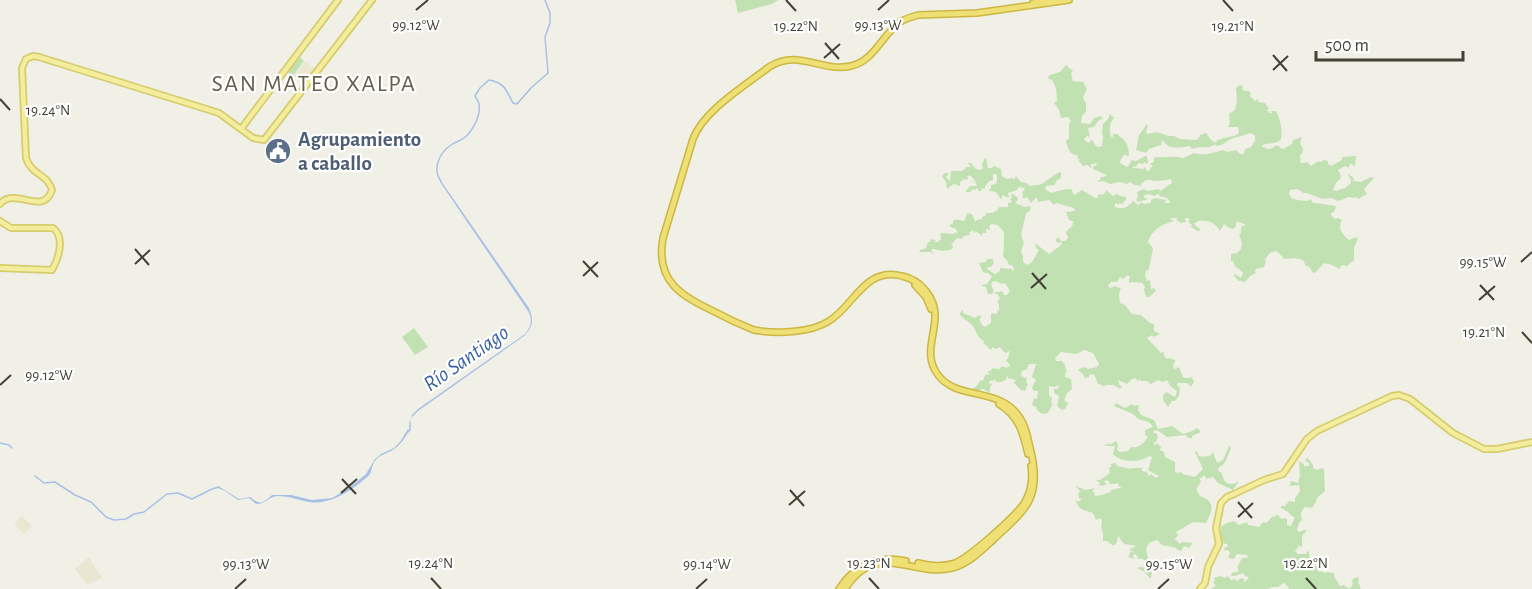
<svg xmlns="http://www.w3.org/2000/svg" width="1532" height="589" viewBox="0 0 1532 589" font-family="'Alegreya Sans',sans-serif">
	<rect width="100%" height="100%" fill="#f1f0e6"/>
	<path fill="#e9e7d1" d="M305 61 316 69 304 84 294 76Z
		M22 516 32 526 24 534 15 525V522Z
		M89 557 102 578 87 585 75 569Z"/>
	<path fill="#c2e1b3" d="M735 0H778L772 4 738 13Z
		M298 55 304 61 293 76 286 70Z
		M1066 65 1070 69 1073 70 1071 74 1073 81 1083 82 1087 89 1083 97 1085 102H1086V112L1082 116 1081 123 1090 124 1094 118 1101 116 1103 119 1099 120 1094 127 1088 128 1090 138 1087 136 1085 138 1084 140 1089 143 1091 140H1092L1096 146 1099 147 1102 146 1103 136 1102 134 1103 124 1108 119 1110 114 1114 118C1109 123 1109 130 1111 137H1113V134H1117C1119 136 1121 137 1123 139 1128 143 1129 151 1129 156L1124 155 1121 159 1120 163 1127 167 1130 164 1131 160 1136 161 1145 156H1147L1148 163 1146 164 1145 162 1143 164 1139 163 1135 167 1133 166V168L1143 169 1145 167 1147 171H1149L1153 165H1150L1151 163 1154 162V158L1156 157C1166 158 1174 155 1183 158L1194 153C1203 156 1213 153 1223 150L1227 152 1236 150 1240 154H1244L1245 149 1251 147 1255 141V135L1250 133C1244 136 1240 136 1234 138 1224 141 1227 145 1215 146L1216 144C1214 145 1212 146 1209 147 1204 148 1200 146 1192 149L1190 146C1184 147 1174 149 1168 146 1166 144 1164 142 1162 140L1161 145 1149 149 1146 153 1136 150 1139 135 1147 124 1148 126 1146 131 1147 134 1157 132 1168 136H1174L1180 139 1196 140 1199 138 1200 135 1206 133 1211 140 1216 143 1217 140 1237 135 1239 132 1238 127H1228L1230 123 1229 114 1235 110 1237 101 1236 88 1238 86 1241 85 1243 87 1242 89 1245 91H1249L1251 94 1250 96 1254 100 1256 101 1258 98V102L1265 103 1269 109 1267 110V112L1269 111V113H1272L1271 111H1276C1280 118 1283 132 1281 139 1276 145 1269 142 1262 145L1263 147C1269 150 1271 150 1276 145L1283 149 1292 144 1293 140 1302 137 1300 143 1304 151 1302 150 1303 152 1299 157 1301 158 1300 162 1303 163 1307 162 1311 166 1318 161 1321 162 1323 160 1328 161V164L1331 166 1342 160V157L1356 156 1355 166H1353L1354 164 1352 165 1351 163 1348 168 1345 166 1338 170 1341 176 1340 179 1336 183 1333 189 1335 191H1337L1343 188 1344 189 1351 183 1350 177 1348 176 1349 173 1350 176H1352L1354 179 1353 181 1361 182 1371 177 1374 178 1364 189 1367 194 1358 199 1356 197 1354 198 1349 197 1338 201 1331 198 1322 199 1307 193H1303L1298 189 1290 190 1289 194C1291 201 1300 200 1307 201L1311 199 1313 203C1321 203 1328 205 1336 206L1334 212 1331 213V215L1335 219 1338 218 1342 220C1337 228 1342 234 1349 240L1356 237 1358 239 1354 247V260L1347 266 1342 265 1339 269 1332 265 1324 263 1315 273 1312 272 1310 267 1306 266 1303 260 1295 258 1284 259 1282 256 1276 251 1270 253 1265 259 1266 261 1264 267 1256 269 1255 272 1256 273 1250 276 1244 283 1242 281H1239L1234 276 1235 274 1241 278 1243 273 1238 268 1236 269 1237 267H1235L1233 261H1231V254L1237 253 1241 249 1242 243 1239 234 1241 233V227L1246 225 1242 223 1236 222V226L1233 229 1229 228 1224 224 1220 231C1215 222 1208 220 1198 221L1194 224 1201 230 1198 231 1191 227 1192 224H1190L1188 221 1190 220 1188 218H1185L1186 222 1181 223 1176 220 1178 218H1171V220L1175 221C1164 223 1151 230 1148 242L1153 248 1149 269 1146 271 1145 275 1147 281 1150 280 1151 289 1154 288 1156 291 1149 297H1146L1144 290 1145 287 1142 283 1133 282 1129 283V279L1130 277 1128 275 1123 279 1120 277 1117 282H1111L1108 286 1110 288 1115 286 1119 288 1121 287 1119 295 1120 303 1125 305 1132 314 1141 315 1150 323 1154 324V331L1160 334 1154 337 1152 335 1147 338C1150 342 1159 349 1160 353L1164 352V356L1167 359 1170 358 1176 361 1174 363 1173 367 1175 369 1179 367 1183 377 1186 378 1194 377 1192 378 1194 382 1191 387 1187 383H1178L1177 385 1180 388 1179 396 1175 401H1172L1168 407 1163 400V396L1166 392 1175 397 1177 391 1170 386 1167 380 1163 382 1158 380 1151 384 1147 381H1140L1141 379 1137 381 1136 378 1132 379 1127 384 1118 380 1117 382 1119 381V384L1122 387 1120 389 1114 385H1106L1104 387 1102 385 1098 384 1094 374 1089 375V377L1085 378 1083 374 1078 370 1083 367 1088 369 1097 367 1099 364 1093 353 1084 350 1077 354 1061 352 1055 358 1056 361H1062L1065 365 1066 370 1067 371 1065 374V377L1071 379 1072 389 1067 393 1064 400 1070 405 1068 404 1065 409 1062 410 1057 406 1059 396 1054 393V389H1058L1059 385 1054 387 1049 386V395L1052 398 1051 403H1053L1048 413 1042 414 1037 410 1036 407 1032 405 1034 398 1037 399 1038 391H1035L1032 389 1033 385 1036 380 1032 377 1036 364H1029L1027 369 1022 371 1020 377 1022 375 1024 378 1027 377 1026 382 1028 384 1025 391 1021 390 1014 383 1016 380 1008 378 1007 375 1006 381 1005 380 1002 382H996L995 379 993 381 991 380 989 382 990 384 993 383 990 387V393L983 389 976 391 972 389 977 386V385L981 380 983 381 985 375 990 374 987 371H990L993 368 996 369 997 368 998 370 1002 366 1007 368 1008 366 1010 367V365L1006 361 1009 356V354L1010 351 1007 352V353L1004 352 1000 347 996 349 992 347V349H989L988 347 983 343 984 341C976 337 977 331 972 325 969 322 963 318 960 315V313L963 310V313L975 318 979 315 982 317 979 319 982 325 985 327 991 323V313L996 314 998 312 997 311 999 310V304L997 302 1000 298 997 294 994 293 995 292H1000L1002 291 1004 295H1007L1010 291 1005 283 1002 284 996 281 992 282 991 285 994 291 992 294H988L986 287 982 286V285L987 284 992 277 988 273 981 272H983L979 263 986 262 987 259H993L994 263 991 267H988L987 269 995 274 1000 271V268L1012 269V271L1014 270 1013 266 1008 264V262L1003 256C1004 248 1004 241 1004 232L998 225 991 224 989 227 990 230 986 229V233H982V236L976 231 974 233 973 230 969 233 970 235 964 236 962 239 959 238 956 239 951 245 953 246V248L950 250 942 251 934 249 931 250 933 252 932 254 931 252H919L920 250 926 248 928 242H930L931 239 936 240 934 242H938L941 239V236H940L941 233 954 234V232L957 234V231L955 228H952L949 225 953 224V221C957 218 959 220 963 221L966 219 965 217 967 216 966 213 972 214 975 221 980 219 982 220V217L985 216 986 213H992L998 210V208L1000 207H1008V203L1012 202 1011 200H1009L1012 198 1011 195 1013 194 1018 198 1017 201 1015 203 1025 207 1029 206 1031 208 1029 212 1026 213C1025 222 1018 235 1024 242L1021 252 1023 256V262L1027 265C1034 262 1035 256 1039 250L1036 248 1035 243 1049 254 1061 245 1062 242 1058 243 1055 240 1057 238H1059L1061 241H1065L1068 238 1066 232 1073 225 1072 224 1074 222 1069 220 1066 212 1075 211 1074 208 1056 203 1054 205 1049 200 1038 202 1037 197 1031 203 1027 197 1025 198H1022L1023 194 1022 192 1025 189 1024 188 1019 187 1017 190 1008 193 1009 198 1002 195V199L1000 198 996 192 989 191V189H991V185L996 184C997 180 998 178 996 174H993V180L988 182 984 189 981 188 982 191H979L977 188 975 190 973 189 970 192H966V191L970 186H976L977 184 971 181H973L975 183 976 182 970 175 967 177 968 179 967 180 964 179 960 182V186L954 184 949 187V189L947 188 946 182 942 176 945 173H949L946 177 950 181 951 171H962L967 167H969V166L971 167V166L967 163H971L976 169 981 170 983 168 982 164 985 158H986L988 168H992L994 166 1001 169 1002 176 1007 179 1013 178 1014 180 1016 176 1021 182 1027 183 1030 186C1033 185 1036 185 1039 185 1047 182 1053 174 1061 172V178L1056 181 1055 185 1046 186 1045 189 1051 193C1058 191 1064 189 1071 189L1074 195 1082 190 1095 198H1097L1099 194 1102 195 1106 192V190L1113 196 1117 194 1121 196 1126 197V200L1123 202 1124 204H1122L1119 203V205L1116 203 1114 206C1121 211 1129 207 1133 201L1137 204V205L1143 202V204L1151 203V200L1155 198 1166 200 1165 203H1170V201C1167 198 1164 196 1161 197L1158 194 1155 196 1148 194 1143 196 1145 198 1148 199 1138 202 1136 200 1138 197 1137 192 1144 189 1147 191 1159 189 1160 191 1172 183 1171 179C1168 180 1159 181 1157 181 1152 181 1150 179 1146 180L1141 184 1142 186C1135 185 1137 187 1130 182L1127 184 1120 182 1110 184 1103 181 1096 182 1101 179 1100 177H1104L1107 175 1093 169V167L1097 165 1096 163 1090 165 1092 167 1091 168 1087 165 1083 166 1079 161V159L1077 158 1078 155C1069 156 1067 146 1066 140L1069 139V124L1071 121 1068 117 1061 118 1059 110 1054 103 1057 101 1056 88 1052 80 1049 79 1048 77 1050 75 1060 72Z
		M414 328 428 347 415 355 402 337Z
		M1116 403 1125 408 1132 404 1134 406 1138 405 1139 406 1138 410 1141 415 1154 420 1158 429 1172 426 1183 434 1192 431 1197 428 1201 432 1192 436V438H1188L1186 435 1167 437 1157 430 1153 431 1154 433 1157 434 1158 437 1156 442 1153 443 1155 445 1157 443 1161 447 1160 450 1164 452 1165 457 1175 462V471L1177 473 1181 472 1183 474 1195 477 1203 469 1195 452 1197 451 1199 456C1204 457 1211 457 1213 452L1217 463 1223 460 1229 446 1231 448C1227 456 1227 464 1218 468L1219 472H1221C1225 481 1224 486 1236 483L1237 481 1238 483 1233 490 1218 483 1213 477 1206 479 1205 476H1202L1203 478H1199L1201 481C1197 490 1194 487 1200 496 1217 502 1212 511 1206 523L1193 522 1176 532 1178 535 1174 540H1176L1180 544 1182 542 1193 543 1189 548 1184 546 1181 551 1176 549 1177 548 1162 545 1157 540 1149 543 1146 549 1148 558 1147 559C1153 565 1152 570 1151 579L1143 571 1137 568 1139 567 1149 568C1147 563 1144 557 1137 559L1138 557 1135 554 1133 555 1134 559 1128 557 1131 551 1134 553V552L1131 550 1130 551 1129 550 1136 546 1124 544 1118 536 1117 542 1114 546 1107 541H1103V534L1101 526 1102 523 1101 518 1096 520 1093 513C1084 510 1079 511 1075 499L1078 502 1082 499 1079 498 1078 494 1080 491 1075 486 1086 490 1095 488 1092 492 1095 493 1094 494 1095 496C1101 496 1106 493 1111 492V490L1123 487 1118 486 1119 484 1116 483V484H1109L1110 482 1107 480 1104 481 1105 483 1107 484 1102 486 1101 485 1098 486 1100 483 1096 480H1100L1110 473 1109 468 1112 466 1110 464 1116 463 1117 466 1131 469 1132 468H1143L1141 470 1144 472 1146 471 1149 476 1151 474 1156 478 1159 476 1148 470 1152 457 1149 456C1139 463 1121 463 1113 454L1115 446H1106L1104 444 1107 445 1109 443 1110 445 1116 441 1118 444 1117 449 1120 452 1128 451 1131 447C1141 448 1143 443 1148 437L1145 435V430L1153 427 1149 422 1138 419 1133 414 1116 407 1114 406Z
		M1307 457 1313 465V468L1317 470 1321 468 1324 469 1325 491 1317 498 1316 502 1312 508 1305 507C1301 511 1300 514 1302 520L1299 523 1297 530 1299 532 1304 530H1307L1302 536V547L1299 546 1295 551 1298 554H1306L1307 551 1309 552 1310 562 1316 566 1319 572 1321 571 1325 573 1326 572 1334 573V576L1340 586 1344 585 1348 588H1351L1353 582H1351L1354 578 1358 577 1359 579 1358 583 1359 584 1361 589H1289L1288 587 1284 583 1278 587H1272L1268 589H1212L1213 587 1216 586 1213 582 1215 581 1214 578 1221 576 1225 578 1228 576 1231 580 1235 579 1236 581 1242 578 1244 579V581L1245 582 1249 578 1243 574V573L1235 576H1231L1232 573 1239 571 1237 567C1242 561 1239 557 1248 558L1247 555 1237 554 1234 559 1228 558 1230 552 1227 550 1224 551 1225 547H1228L1227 544 1221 543 1219 532 1221 529 1220 527 1227 523 1234 521 1239 525 1247 522 1248 525 1259 527 1263 522 1266 523 1272 517 1278 515 1281 519 1285 518 1287 519V525L1291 526 1295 517H1293L1288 512 1281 508V506H1285L1289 501 1295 502V498L1300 491 1299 485 1290 486 1291 481 1298 483 1300 476 1299 461 1304 464V466H1309V463L1305 461Z"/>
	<path fill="#a8c0e8" d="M441 181 529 308C534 320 533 327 524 336L418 411 412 417 410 423 412 415 418 409 525 334C531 327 533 320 528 311L440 182Z
		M408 429 409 431C404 439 400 446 391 451 385 454 379 455 375 461 372 464 372 470 370 474 368 477 363 480 360 483 345 494 328 505 309 502 298 500 289 496 277 496 268 497 266 504 256 504L249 498 238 500 225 491 218 488V486L239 499 250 497C260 505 262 504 272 495H291L312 500 332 498 349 488 366 474 375 459 381 454 394 448 400 442Z"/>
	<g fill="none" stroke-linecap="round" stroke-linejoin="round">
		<path stroke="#a8c0e8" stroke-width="1.5" d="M441 181C432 169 439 153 451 145 455 142 460 141 464 138 472 132 481 116 479 105 479 102 477 99 475 96L480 88 489 80C505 83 506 90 513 103L517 104 531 88 548 73 545 37 550 23V13L545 0
			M408 432 410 430V422
			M0 443 9 445 12 448
			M35 476 44 483 55 482 75 495 91 502 106 517 114 520 126 519 134 514 144 512 167 494 178 493 192 499 212 489 219 487"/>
		<g stroke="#d6cd6f" stroke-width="8">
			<path id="major" d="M241 129 338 0
				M0 204C15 186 43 217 52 190 48 174 31 175 26 158L22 68 26 59 33 56 39 57 219 113 253 138 264 140 372 0
				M0 221 11 228H53C65 237 59 258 52 270L0 268
				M1200 589 1205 583 1208 567 1219 544 1216 528 1221 503 1227 497 1234 494 1264 480 1283 474 1307 439 1317 431 1392 396 1399 395 1410 399 1453 433 1484 449H1497L1532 442"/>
		</g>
		<g stroke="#ccb745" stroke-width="8">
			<path id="highway" d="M1033 3 1049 0
				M915 285 926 297 931 309
				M999 404C1019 416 1023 433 1028 454
				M918 563C930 566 943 567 955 563 970 557 1016 516 1025 502 1031 491 1033 478 1031 466
				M839 589C854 565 879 555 906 561
				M845 589C877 539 912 578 952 568 968 564 981 551 993 540 1025 510 1042 499 1031 452 1028 440 1027 428 1020 418 1000 386 957 401 938 375 924 356 934 339 935 318 936 298 921 280 902 276 865 266 854 306 829 321 811 333 776 334 754 330 741 325 728 319 715 312 682 296 655 282 663 238L693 139C703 111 746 85 769 67 798 48 822 73 851 66 874 61 882 35 900 22 905 19 911 17 918 15L977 13 1069 0"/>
		</g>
		<use href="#major" stroke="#f3ed9d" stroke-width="4.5"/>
		<use href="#highway" stroke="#eee074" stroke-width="5"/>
	</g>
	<path fill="none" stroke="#434136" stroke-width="2" d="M786 0 796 11M1223 0 1233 11M416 10 428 0M878 10 889 0M825 43 839 59M1273 55 1287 71M824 58 840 44M1273 70 1288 56M0 99 10 110M135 249 149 265M583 261 598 277M1521 262 1532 252M135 264 150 250M1032 273 1046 289M583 276 598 262M1480 285 1494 300M1031 288 1047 274M1479 300 1495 286M1522 332 1532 343M0 385 11 375M342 479 356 494M790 490 804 506M341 493 357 479M1238 502 1252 518M789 505 805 491M1238 517 1253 503M431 578 441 589M869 578 879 589M1306 578 1316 589M235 589 246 579M696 589 707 579M1158 589 1169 579"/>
	<defs>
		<g id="civic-disc" transform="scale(1.35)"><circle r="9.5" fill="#5c6f8a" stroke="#fff"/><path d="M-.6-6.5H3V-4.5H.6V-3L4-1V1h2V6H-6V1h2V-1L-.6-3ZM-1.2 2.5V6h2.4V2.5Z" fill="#fff"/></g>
	</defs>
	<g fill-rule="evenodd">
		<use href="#civic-disc" x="278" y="151"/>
	</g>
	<g text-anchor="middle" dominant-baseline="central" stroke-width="4.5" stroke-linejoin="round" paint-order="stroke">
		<g font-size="21" font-weight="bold" fill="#4e5e75" stroke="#fff" text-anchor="start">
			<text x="298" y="139">Agrupamiento<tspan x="298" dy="24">a caballo</tspan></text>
		</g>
		<g font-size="22" font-style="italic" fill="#3b61a3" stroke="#fff">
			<text transform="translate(466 358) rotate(-35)">Río Santiago</text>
		</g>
		<g font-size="24" letter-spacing="1.5" fill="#65604e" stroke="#fff">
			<text x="314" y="84">SAN MATEO XALPA</text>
		</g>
	</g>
	<g font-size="15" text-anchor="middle" fill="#434136" stroke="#fff" stroke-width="4.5" stroke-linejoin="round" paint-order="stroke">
		<text x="416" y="30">99.12°W</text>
		<text x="878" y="30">99.13°W</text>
		<text x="1233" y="31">19.21°N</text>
		<text x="796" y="31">19.22°N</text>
		<text x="48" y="115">19.24°N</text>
		<text x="1483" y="267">99.15°W</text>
		<text x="1484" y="337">19.21°N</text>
		<text x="49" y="380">99.12°W</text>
		<text x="431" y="568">19.24°N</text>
		<text x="869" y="568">19.23°N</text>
		<text x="1306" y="568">19.22°N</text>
		<text x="246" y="569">99.13°W</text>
		<text x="707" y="569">99.14°W</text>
		<text x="1169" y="569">99.15°W</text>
	</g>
	<path d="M1316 51v9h147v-9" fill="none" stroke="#434136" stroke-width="3"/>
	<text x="1325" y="51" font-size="18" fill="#434136" stroke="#ffffff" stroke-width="4.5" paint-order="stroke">500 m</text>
</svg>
